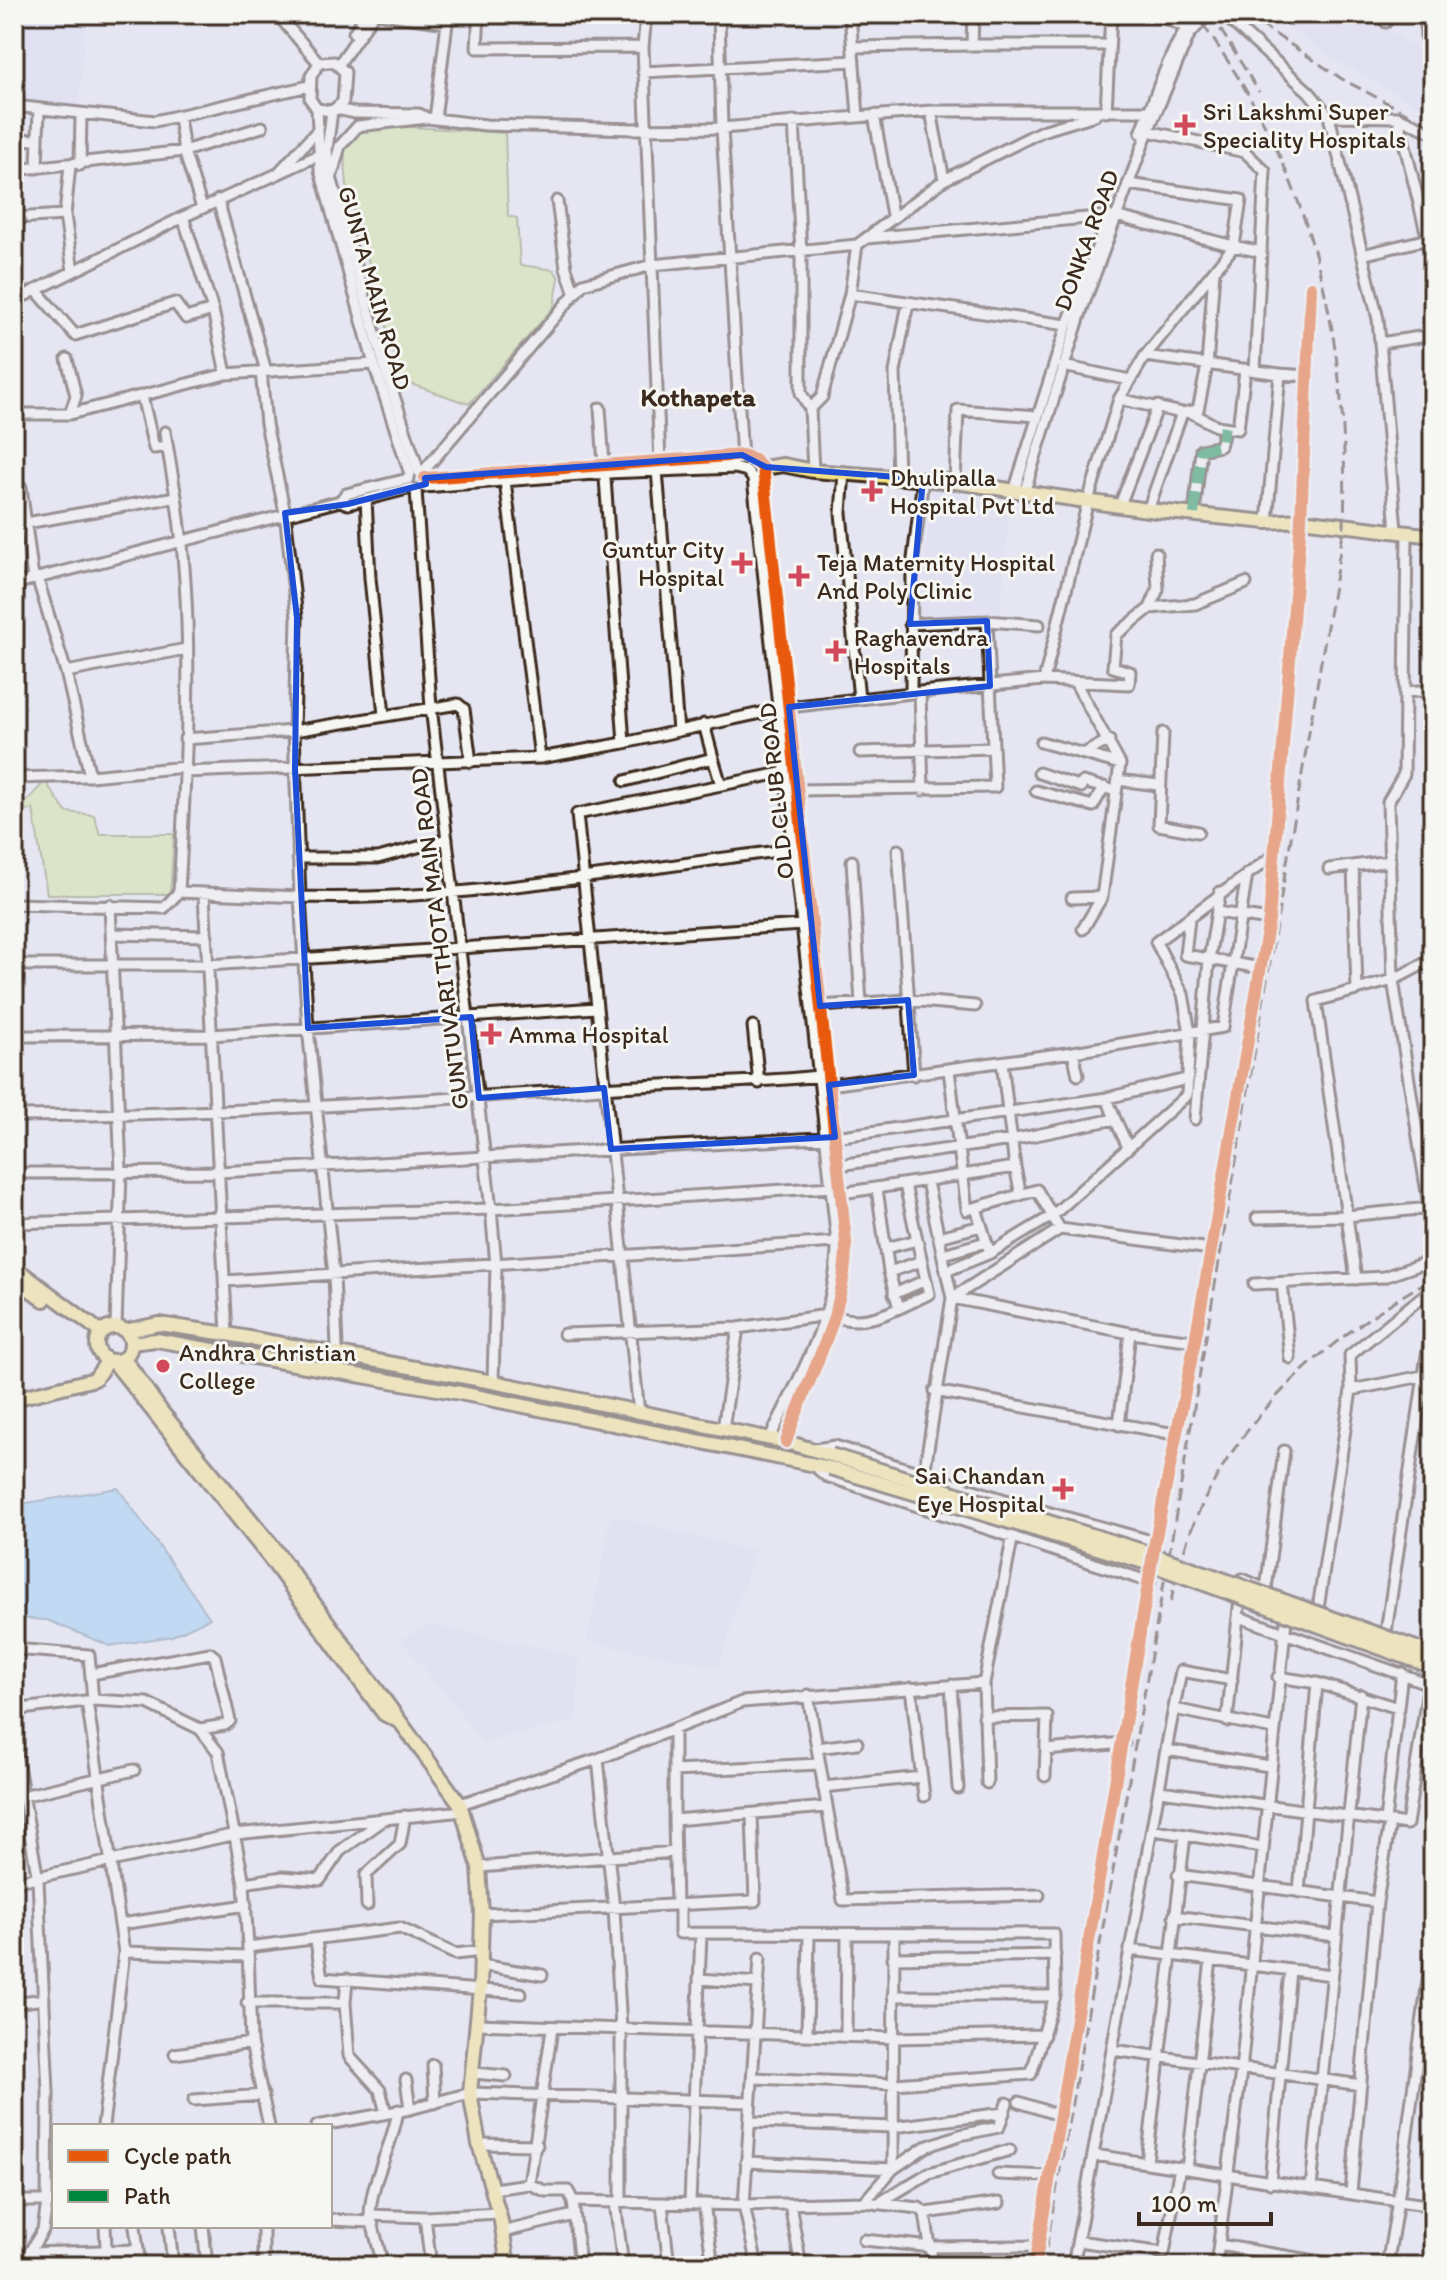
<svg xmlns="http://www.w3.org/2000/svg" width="1447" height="2280" viewBox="0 0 1447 2280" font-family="Itim,sans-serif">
	<rect width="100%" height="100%" fill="#e6e6f2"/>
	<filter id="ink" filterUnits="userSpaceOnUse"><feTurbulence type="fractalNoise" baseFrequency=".0125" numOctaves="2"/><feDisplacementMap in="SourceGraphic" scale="16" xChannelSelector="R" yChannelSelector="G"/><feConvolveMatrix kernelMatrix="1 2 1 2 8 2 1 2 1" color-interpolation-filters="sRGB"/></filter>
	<g filter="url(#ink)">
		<path fill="#dbdbf2" d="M14 14H87L77 115 14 106Z
			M1269 14H1364L1433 59V115L1331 57Z
			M933 489 1010 503 1000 617 918 616Z
			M611 1515 754 1551 719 1666 587 1642Z
			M431 1625 553 1650 579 1660 576 1720 484 1742 401 1640Z"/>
		<path fill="#cee398" stroke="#84865b" stroke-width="2" d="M379 125 505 133 508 216 517 218 520 265 554 270 559 278 554 307 469 404 402 381 347 185 344 151 362 129Z
			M45 781 66 812 94 815 100 834H174L170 894H47L33 809 16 813Z"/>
		<path fill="#97caf4" stroke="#728a9e" stroke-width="2" d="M118 1488 210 1618 172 1636 110 1646 47 1620 14 1618V1505Z"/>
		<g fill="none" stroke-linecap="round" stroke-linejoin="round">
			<g stroke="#3b2a1e" stroke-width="15">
				<path id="minor" d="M277 14 319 63
					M382 14 447 23 435 119
					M479 14 477 48 643 47
					M646 14 643 47 660 462
					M719 14 722 128 742 458
					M850 14 858 116
					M1155 14 1186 27
					M1223 14 1309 92 1329 116 1378 319 1396 530
					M1385 14 1386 22
					M1425 14 1426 36
					M354 33 366 14
					M972 45H1109
					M853 47 972 45 973 14
					M334 62 345 72 343 102 332 111 317 109 310 99 311 76 319 63Z
					M339 64 374 14
					M643 72 854 61
					M14 106 155 121 309 86
					M317 109 320 170 374 364 410 474
					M337 109 355 113 419 114 427 118 486 125 634 129 722 128 931 111H1147
					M332 111 327 150 329 170 385 368 419 472
					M931 111 944 180
					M1106 112 1111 14
					M874 115 892 215
					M1329 116 1398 117 1433 133
					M179 117 184 151 202 208
					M1398 117 1433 261
					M794 121 801 253V393L810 409 813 471
					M1148 131 1245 152 1265 171 1255 371
					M1141 133C1156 95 1170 47 1196 14
					M14 139 37 140
					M80 165 81 116
					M37 168 39 109
					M14 170 184 151 262 127
					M280 171 316 132
					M332 175 340 146 358 126 427 118
					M218 200 266 371
					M557 201 566 268 574 291
					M65 215 73 271
					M1115 216 1234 246 1241 200 1128 184
					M183 217 213 310 226 374
					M14 218 65 215 70 165
					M867 238 1109 216
					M857 245 850 294 1067 325
					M1362 255 1432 238
					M36 290 75 335 175 303 186 318 213 310
					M14 301 183 217 321 154
					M1380 343 1433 335
					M1145 356 1280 374
					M67 359 76 396 70 414
					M1063 366 1130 380
					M261 371 266 424 285 513 297 618 294 731 300 897C465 902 631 869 794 849
					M142 396 154 448 167 446
					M1119 399 1182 413 1148 510
					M600 408 624 743 678 731
					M810 409 822 397 850 294
					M1182 413 1198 410 1207 366 1214 272
					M1192 413 1216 426 1238 429 1245 370
					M14 414H70L226 374 374 364
					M165 432 176 497
					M657 470 678 731 789 707 920 692 1044 680 1129 684 1130 672 1113 667 1116 635 1150 608 1195 604 1246 583
					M844 472 841 513 859 699
					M422 473 583 284 652 265 857 245 944 180 1042 131 1095 115
					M898 477 895 372 908 303
					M425 478 742 455 754 459 763 468 846 1242C847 1314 808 1375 786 1442
					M505 481 540 758
					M955 482 958 410 1037 416
					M424 487 607 473 735 468 747 471 753 479 837 1242C838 1314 800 1375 770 1438
					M14 488 21 487 33 578
					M1015 488 1067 325 1107 222
					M416 490 431 707 491 1209 496 1265 493 1382
					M1025 490 1082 309 1148 131 1189 35 1208 14
					M366 499 370 578 384 715
					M340 501 348 504 411 488
					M1120 505 1158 406
					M1194 514 1201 450 1220 446 1225 427
					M1267 522 1280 374 1308 376
					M1407 534 1404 774 1388 802 1393 980 1433 1231
					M37 577 66 672 90 776
					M14 584 340 501 346 494 408 479
					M1150 608 1158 589 1156 553
					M910 624 987 621 1039 625
					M66 672 186 649
					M1044 680 1088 501 1119 399 1145 356 1234 246 1261 252
					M1075 682 1120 764 1102 897 1083 929
					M920 692 923 790
					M1405 692 1433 690
					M911 693 912 567 923 479
					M1163 733 1159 825 1198 832
					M185 739 294 731 458 704 464 709 471 762
					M1041 742 1120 764
					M860 752 993 748
					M1087 752 1109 740
					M713 758 721 785
					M185 772 540 758 624 743
					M1039 773 1081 787 1083 782 1116 791
					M14 778 90 776 186 767
					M1118 780 1158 785
					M625 781 713 758 704 724
					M798 790 995 787 987 621
					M1036 791 1093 806 1104 787
					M898 850 914 1075
					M298 858H378L447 839
					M852 861 861 1003
					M1353 866 1357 990
					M1329 869 1390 861
					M179 892 300 897 308 1028 334 1275 338 1371
					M204 894 227 1334
					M1072 898 1102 897
					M14 904 164 908 179 892C186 762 196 626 176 497L26 523
					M110 905 121 1171 116 1327
					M1217 912 1269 920
					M1189 919 1185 955 1261 968
					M111 934 207 936
					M14 965H208L802 925
					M820 1006 908 1000 975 1006
					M753 1026 759 1083
					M14 1036 212 1035 596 1008
					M1073 1052 1078 1075
					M1002 1062 1015 1167
					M949 1070 967 1210 1037 1190 1060 1229
					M829 1085 1073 1052 1223 1027 1247 874
					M14 1116C210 1115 406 1102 601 1088 674 1083 746 1084 819 1076
					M1115 1119 1128 1147
					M1195 1119 1209 960 1220 892
					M839 1165 1011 1140 1115 1119 1107 1098
					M14 1173 219 1172 835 1137 1107 1098 1187 1079
					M927 1182 946 1271 990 1253 1052 1216 1187 1095 1190 1033 1183 994 1156 942 1274 855
					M877 1189 889 1272 899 1308
					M842 1193 1015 1167 1021 1195
					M976 1208 990 1253
					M1257 1218 1346 1216 1430 1208
					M14 1223 491 1209 832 1187
					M939 1237 981 1226
					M886 1248 917 1240
					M943 1254 986 1242
					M946 1271 952 1298 1130 1333 1195 1341
					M889 1272 922 1261
					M1356 1279 1316 1001 1393 980 1433 959
					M224 1281 837 1242
					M1282 1283 1290 1358
					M1254 1284 1384 1277 1433 1260
					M894 1294 926 1280
					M836 1316C867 1329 900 1307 929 1294L905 1185
					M564 1334 738 1328 827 1315
					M1351 1390 1433 1374
					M935 1391 1175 1434
					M639 1413 577 814 786 772
					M1119 1425 1130 1333
					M723 1429 738 1328
					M815 1449 835 1446 1018 1504 1155 1542
					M812 1464 826 1476 1150 1582
					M924 1474 952 1298 1060 1229 1211 1249
					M1266 1589 1284 1451
					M1318 1609 1351 1390 1350 1355 1433 1288
					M1239 1617 1432 1685
					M1386 1632 1433 1315
					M14 1649 89 1655 93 1700
					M91 1674 210 1653 215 1657 230 1721 225 1725 200 1729
					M1278 1677 1317 1683 1398 1708
					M1232 1680 1181 1671 1166 1750 1269 1766
					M951 1685 958 1788
					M911 1688 924 1796
					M808 1695 843 1900 1039 1895
					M87 1701 124 1952 103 2126
					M1174 1709 1273 1729
					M14 1710 93 1700 147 1703 200 1729 218 1752 244 1883 248 1947 400 1928 455 1954 482 1951
					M984 1717 1047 1716 1045 1776
					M1227 1721 1242 1579 1263 1588
					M674 1730V1820L826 1807
					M14 1742 38 1880 48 2092 47 2202 43 2230 29 2253 28 2266
					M817 1748 857 1743
					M1046 1750 1124 1743
					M598 1759 614 1909 621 2028V2202
					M674 1771 819 1764
					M987 1783 984 1683 1013 1535
					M823 1787 922 1777
					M1160 1791 1407 1824 1429 1683
					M14 1798 134 1770
					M460 1804 598 1759 742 1702 984 1683
					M674 1820 676 1905
					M1385 1821 1402 1673
					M1154 1830 1262 1847
					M479 1867 675 1852
					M1178 1875 1377 1902
					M14 1882 236 1834 463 1811
					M244 1883 283 1877 320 1880 340 1851 382 1821
					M1299 1892 1317 1683
					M367 1905 366 1875 400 1844 405 1816
					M680 1905V1933L1054 1934 1055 1996 1031 2074 895 2084 753 2078
					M482 1914 755 1901 752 1815
					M1174 1916 1335 1936
					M121 1924 246 1905
					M316 1941 322 1978 521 1993
					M248 1947 251 2043 269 2126
					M1130 1950 1332 1975
					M124 1952 247 1956
					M893 1958 1055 1955
					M481 1965 542 1975
					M699 1979 759 1983
					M893 1996H1055
					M14 2003 44 1999
					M247 2003H345L349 2056 380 2090 386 2113
					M345 2003 347 1979
					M477 2024 894 2038 1044 2035
					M807 2034 809 1936
					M846 2036 847 1936
					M1113 2050 1361 2085
					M175 2054 251 2043
					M433 2065 435 2103
					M474 2073 506 2076
					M406 2080 410 2109
					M194 2100 263 2095
					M1019 2102 1061 2116
					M398 2110C393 2147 371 2178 370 2215L425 2217 499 2213
					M750 2122 893 2127 1004 2113
					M317 2126 410 2109 470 2093 750 2102
					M479 2144 537 2145
					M1094 2155 1398 2201 1433 1943
					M746 2162 893 2169 925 2147 960 2135 999 2127 1007 2103
					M1147 2162 1185 1835
					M1187 2169 1211 1960
					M998 2174 1049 2176
					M1270 2183 1290 1970
					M529 2184 552 2029
					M1311 2188 1361 1695
					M493 2189 529 2184 545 2191H568L573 2201 580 2266
					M1351 2193 1377 1902 1390 1822
					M14 2201H54
					M573 2201 744 2205 864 2202 919 2208 925 2213 933 2266
					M615 2202 623 2266
					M864 2202 893 2169 894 1936
					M690 2203 701 1934
					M662 2204 669 2266
					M704 2204 713 2266
					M790 2204 801 2266
					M877 2204 929 2173 1010 2150
					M925 2213 999 2203
					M425 2217 431 2266
					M330 2220 372 2222 370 2215
					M372 2222 383 2266
					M105 2226 107 2266
					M135 2226 140 2266
					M169 2226 173 2266
					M203 2226 207 2266
					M502 2232 574 2215
					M864 2240 932 2247 1038 2246
					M1078 2241 1164 2253 1180 2167
					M1219 2245 1346 2266
					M29 2253 138 2250
					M334 2263V2266
					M263 2266V2226
					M757 2266 744 2205 760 1958
					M1035 2266 1155 1542 1195 1341 1269 920 1301 520 1311 287
					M1073 2266 1166 1750
					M1216 2266 1241 2071 1287 1610
					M1387 2266 1398 2201 1433 2206"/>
			</g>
			<g stroke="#3b2a1e" stroke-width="18">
				<path id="major" d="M763 468 783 465 813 471 955 482 1148 510 1267 522 1301 520 1433 536
					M14 1267 101 1332
					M14 1278 44 1300
					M97 1344a17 17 0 1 1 34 0a17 17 0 1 1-34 0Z
					M125 1331 159 1324 227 1334 493 1382 786 1442 831 1455
					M131 1343 156 1340 460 1393 830 1468
					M124 1358 161 1411 271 1544 460 1804 479 1867 482 1914 480 1989 470 2093 479 2144 501 2221 508 2266
					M113 1361 269 1557 384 1714 398 1721
					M14 1399 95 1379 108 1360"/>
			</g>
			<use href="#minor" stroke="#f6f6f2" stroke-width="9"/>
			<use href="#major" stroke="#f5e382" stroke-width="12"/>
			<path stroke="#3b2a1e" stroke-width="3" stroke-dasharray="12 6" stroke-linecap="butt" d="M1211 14 1259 92
				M1245 14 1342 79 1433 127
				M1171 1602C1199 1450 1304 1351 1433 1278
				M1043 2266 1172 1537 1344 527C1350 335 1313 171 1195 14"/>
			<g stroke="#3b2a1e" stroke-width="18" stroke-linecap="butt">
				<path id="major-bridge" d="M831 1455 1143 1551 1433 1654
					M830 1468 1147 1563 1433 1667"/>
			</g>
			<use href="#major-bridge" stroke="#f5e382" stroke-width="12"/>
			<path stroke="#00873e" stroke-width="10" stroke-dasharray="20 10" stroke-linecap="butt" d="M1194 514 1201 450 1220 446 1225 427"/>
			<g stroke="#f6f6f2" stroke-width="17">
				<path id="cycleway" d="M425 478 742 455 754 459 763 468 846 1242C847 1314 808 1375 786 1442
					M1035 2266 1155 1542 1195 1341 1269 920 1301 520 1311 287"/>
			</g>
			<use href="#cycleway" stroke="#e8590c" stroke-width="12"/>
		</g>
	</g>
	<path d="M0 0H1447V2280H0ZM742 455 766 467 923 479 910 624 987 621 990 686 789 707 820 1006 908 1000 914 1075 829 1085 835 1137 611 1149 604 1088 479 1098 471 1017 308 1028 295 769 297 618 285 513 348 504 426 484 425 478Z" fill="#e6e6f2" fill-opacity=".55" fill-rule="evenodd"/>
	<path fill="none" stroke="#1d4ed8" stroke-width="6" stroke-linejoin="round" d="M742 455 766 467 923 479 910 624 987 621 990 686 789 707 820 1006 908 1000 914 1075 829 1085 835 1137 611 1149 604 1088 479 1098 471 1017 308 1028 295 769 297 618 285 513 348 504 426 484 425 478Z"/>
	<g fill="#d1495b" stroke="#f6f6f2" stroke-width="3">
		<path d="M1181 113h8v8h8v8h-8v8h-8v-8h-8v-8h8z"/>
		<path d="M868 479h8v8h8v8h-8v8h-8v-8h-8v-8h8z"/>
		<path d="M738 551h8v8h8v8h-8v8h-8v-8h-8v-8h8z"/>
		<path d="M795 564h8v8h8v8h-8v8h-8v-8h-8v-8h8z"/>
		<path d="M832 639h8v8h8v8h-8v8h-8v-8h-8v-8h8z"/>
		<path d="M487 1022h8v8h8v8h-8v8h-8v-8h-8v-8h8z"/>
		<circle cx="163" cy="1366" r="8"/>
		<path d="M1059 1477h8v8h8v8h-8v8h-8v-8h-8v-8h8z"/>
	</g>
	<g text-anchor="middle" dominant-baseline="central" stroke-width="6" stroke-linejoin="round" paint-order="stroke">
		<g font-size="24" fill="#3b2a1e" stroke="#f6f6f2" text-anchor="start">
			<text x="1203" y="111">Sri Lakshmi Super<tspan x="1203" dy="28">Speciality Hospitals</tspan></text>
			<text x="890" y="477">Dhulipalla<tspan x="890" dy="28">Hospital Pvt Ltd</tspan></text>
			<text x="724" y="549" text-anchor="end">Guntur City<tspan x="724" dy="28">Hospital</tspan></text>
			<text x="817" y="562">Teja Maternity Hospital<tspan x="817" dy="28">And Poly Clinic</tspan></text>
			<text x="854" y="637">Raghavendra<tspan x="854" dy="28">Hospitals</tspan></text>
			<text x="509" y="1034">Amma Hospital</text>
			<text x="179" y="1352">Andhra Christian<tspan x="179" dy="28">College</tspan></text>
			<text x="1045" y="1475" text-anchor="end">Sai Chandan<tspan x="1045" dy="28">Eye Hospital</tspan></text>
		</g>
		<g font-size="24" fill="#3b2a1e" stroke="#f6f6f2">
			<text transform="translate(1086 240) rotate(-70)">DONKA ROAD</text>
			<text transform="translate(375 288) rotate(74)">GUNTA MAIN ROAD</text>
			<text transform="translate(776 791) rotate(-96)">OLD CLUB ROAD</text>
			<text transform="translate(439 939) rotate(-97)">GUNTUVARI THOTA MAIN ROAD</text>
		</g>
		<g font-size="26" font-weight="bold" fill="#3b2a1e" stroke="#f6f6f2">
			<text x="698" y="397">Kothapeta</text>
		</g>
	</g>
	<rect width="1447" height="2280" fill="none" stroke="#f6f6f2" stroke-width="48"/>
	<rect x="24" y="24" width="1399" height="2232" fill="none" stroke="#3b2a1e" stroke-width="3" filter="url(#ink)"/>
	<rect x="52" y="2124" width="280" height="104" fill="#f6f6f2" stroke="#aba49d" stroke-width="2"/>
	<rect x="68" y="2150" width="40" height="12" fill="#e8590c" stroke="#aba49d" stroke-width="2"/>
	<text x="124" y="2164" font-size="24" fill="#3b2a1e">Cycle path</text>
	<rect x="68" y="2190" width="40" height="12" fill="#00873e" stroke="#aba49d" stroke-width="2"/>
	<text x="124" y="2204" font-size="24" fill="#3b2a1e">Path</text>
	<path d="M1139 2212v12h132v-12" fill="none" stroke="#3b2a1e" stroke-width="4"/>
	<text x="1151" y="2212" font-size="24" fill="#3b2a1e" stroke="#f6f6f2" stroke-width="6" paint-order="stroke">100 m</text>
</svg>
